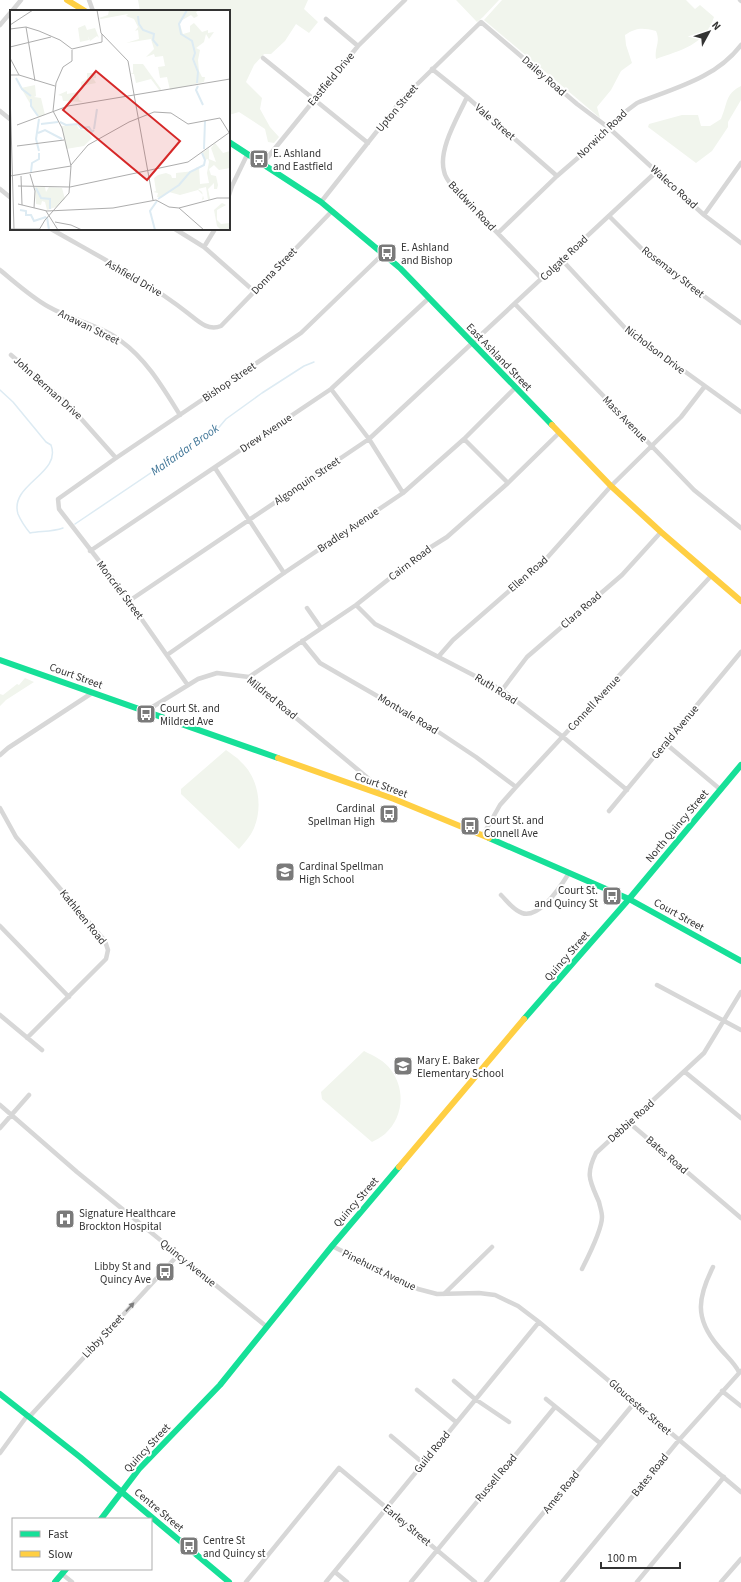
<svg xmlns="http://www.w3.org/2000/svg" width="741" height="1582" viewBox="0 0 741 1582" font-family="'Source Sans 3',sans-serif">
	<rect width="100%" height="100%" fill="#fff"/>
	<path fill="#f1f5ed" d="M138 0H308L304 9 318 22 309 33 296 24 285 41 271 54H264L254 65 246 82 262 98 260 109 270 127 279 137 274 143 268 142 265 129 239 112 229 115V11H140Z
		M456 0H499L483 17 477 22Z
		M502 0H686L695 9 700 5 714 17C705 45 681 50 656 59 654 47 661 43 656 31 643 28 637 27 625 35L626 45 632 63 621 71 611 90 597 107 600 118 484 20Z
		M741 86V100L728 122V127L712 151 696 163 648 127 649 124 682 115H698L701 126H710L721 119C728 103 725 94 741 86Z
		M25 678 34 682 6 700 0 706V694L3 695 17 684 19 685Z
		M226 750C231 754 237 757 241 762 260 779 264 812 251 834 247 840 243 844 239 849L181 794V789Z
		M364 1051C374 1056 385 1061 391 1070 406 1090 403 1118 385 1134 381 1137 376 1140 372 1142L322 1099 321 1092Z"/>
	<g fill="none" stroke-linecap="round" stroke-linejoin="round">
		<path stroke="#ddebf3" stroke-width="1.5" d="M0 390 13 402 46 442 51 445C62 474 9 484 18 514 21 521 25 527 30 533 41 531 52 532 63 528
			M75 524 207 435 215 432 226 419 262 393 304 366 314 362"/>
		<path stroke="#d7d7d7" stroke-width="4.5" d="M89 0 93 11
			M740 0 741 1
			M12 11 21 0
			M326 19 358 46
			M0 25 11 12
			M263 58 368 143
			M432 69 467 97 557 176
			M467 97C458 117 438 149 444 171 445 178 450 183 454 188L542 279
			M0 111 11 120
			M263 163 358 46 405 0
			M0 189 11 198
			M229 195 232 186 247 155
			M321 202 404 97 481 22 577 104 609 128 704 215 741 243
			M704 215 741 163
			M609 216 650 257 741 323
			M51 229C98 256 147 281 189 314 199 322 208 331 221 326L332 211
			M175 229 204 247 255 292
			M498 233 557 176 602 137 621 115 637 103C675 88 716 78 741 45
			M204 247 215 229
			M562 260 626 329 741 412
			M0 270C16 283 31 297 49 307 72 320 100 325 121 341 147 360 163 388 180 415
			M515 304 694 490 741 528
			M11 355 68 404 116 458
			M331 389 369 439 403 493
			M464 439 508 483
			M215 468 284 573
			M90 551 331 389 429 298
			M129 601 369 439 656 172
			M356 605 375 624 502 690 563 737 627 790
			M307 608 321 628
			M302 641 320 663 431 727 476 757 516 787
			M167 655 284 573 403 493 464 439 515 388
			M439 656 453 640 546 559 611 486 681 417 705 386
			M249 677 356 605 423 552 447 537 508 483 559 433
			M187 684 117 584 59 509 58 499 116 458 301 333 383 254
			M502 690 527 657 622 575 661 532
			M146 711 198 679 217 673 249 677 265 692 375 784 379 794
			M665 743 721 790
			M0 755 8 748 92 693
			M0 808 16 837 105 941 108 950 106 959 27 1038
			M609 811 741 652
			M483 835 500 805 516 787 711 576
			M501 895C507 901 513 910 522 913 540 919 561 886 569 873
			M0 926 69 997
			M657 985 741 1030
			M0 1015 42 1050
			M685 1072 741 1118
			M0 1105 77 1172 267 1327
			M630 1122 633 1126 741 1218
			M0 1128 29 1095
			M332 1246 418 1289 437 1294 479 1293 495 1295 518 1306 539 1322 741 1492
			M713 1267C698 1297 694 1318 718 1346 725 1355 734 1362 739 1372
			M582 1269C588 1257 602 1230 602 1217 602 1212 600 1207 599 1202 590 1181 585 1175 596 1153L704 1053 741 992
			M444 1294 492 1247
			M454 1381 475 1399 509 1422
			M417 1390 456 1422
			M722 1391 741 1406
			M546 1399 600 1443
			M391 1436 423 1463
			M0 1453 27 1416 31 1415 178 1255
			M335 1572 347 1582
			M62 1574 72 1582
			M246 1582 339 1468 475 1582
			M326 1582 539 1322
			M411 1582 555 1407
			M486 1582 635 1402
			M562 1582 679 1440 741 1371
			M637 1582 724 1477
			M721 1582 741 1559"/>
		<path stroke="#16e098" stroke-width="6" d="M229 142 321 202 400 268 552 425
			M0 660 278 758
			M489 838 629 899 741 961
			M524 1019 629 899 741 765
			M0 1394 80 1457 229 1582
			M101 1519 139 1469 220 1385 332 1246 399 1167
			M55 1582 66 1569"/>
		<path stroke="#ffcf43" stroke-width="6" d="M67 0 85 11
			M552 425 611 486 661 532 741 601
			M278 758 394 799 489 838
			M399 1167 524 1019"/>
	</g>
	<defs><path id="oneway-solid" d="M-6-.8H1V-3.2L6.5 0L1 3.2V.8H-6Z"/></defs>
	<use fill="#7d7d7d" href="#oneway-solid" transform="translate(130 1307) rotate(-47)"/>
	<defs>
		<g id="bus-square" transform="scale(1)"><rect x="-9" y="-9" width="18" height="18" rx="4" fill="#7a7a7a" stroke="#fff"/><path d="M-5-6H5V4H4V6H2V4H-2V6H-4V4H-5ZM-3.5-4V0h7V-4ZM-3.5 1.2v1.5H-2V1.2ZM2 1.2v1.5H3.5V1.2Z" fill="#fff"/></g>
		<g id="school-square" transform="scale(1)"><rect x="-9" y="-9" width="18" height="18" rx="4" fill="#7a7a7a" stroke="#fff"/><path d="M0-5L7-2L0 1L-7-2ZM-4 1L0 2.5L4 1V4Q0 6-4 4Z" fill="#fff"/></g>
		<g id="hospital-square" transform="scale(1)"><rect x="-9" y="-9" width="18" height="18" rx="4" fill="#7a7a7a" stroke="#fff"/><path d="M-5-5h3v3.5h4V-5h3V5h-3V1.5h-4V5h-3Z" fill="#fff"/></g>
	</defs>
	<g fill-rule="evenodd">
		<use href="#bus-square" x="259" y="159"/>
		<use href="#bus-square" x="387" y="253"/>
		<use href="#bus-square" x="146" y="714"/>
		<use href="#bus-square" x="389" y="814"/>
		<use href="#bus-square" x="470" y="826"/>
		<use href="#school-square" x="285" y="872"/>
		<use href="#bus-square" x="612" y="896"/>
		<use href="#school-square" x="403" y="1066"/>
		<use href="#hospital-square" x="65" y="1219"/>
		<use href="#bus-square" x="165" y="1272"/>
		<use href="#bus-square" x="189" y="1546"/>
	</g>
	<g text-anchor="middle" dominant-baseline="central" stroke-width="4" stroke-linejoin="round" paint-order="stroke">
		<g font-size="11" fill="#333" stroke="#fff">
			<text transform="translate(544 76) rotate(41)">Dailey Road</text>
			<text transform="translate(331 79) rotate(-50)">Eastfield Drive</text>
			<text transform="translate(397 108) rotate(-50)">Upton Street</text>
			<text transform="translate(495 122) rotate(41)">Vale Street</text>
			<text transform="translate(602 134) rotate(-44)">Norwich Road</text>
			<text transform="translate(674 187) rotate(42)">Waleco Road</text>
			<text transform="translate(472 206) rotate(47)">Baldwin Road</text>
			<text transform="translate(564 258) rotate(-43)">Colgate Road</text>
			<text transform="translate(274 271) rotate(-46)">Donna Street</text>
			<text transform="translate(673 272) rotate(38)">Rosemary Street</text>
			<text transform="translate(134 278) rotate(30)">Ashfield Drive</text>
			<text transform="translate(89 327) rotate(26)">Anawan Street</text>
			<text transform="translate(655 350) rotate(37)">Nicholson Drive</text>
			<text transform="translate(499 357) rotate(46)">East Ashland Street</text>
			<text transform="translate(229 382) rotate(-34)">Bishop Street</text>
			<text transform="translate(48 388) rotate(42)">John Berman Drive</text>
			<text transform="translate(625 419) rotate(46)">Mass Avenue</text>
			<text transform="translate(266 433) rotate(-34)">Drew Avenue</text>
			<text transform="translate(307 481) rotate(-34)">Algonquin Street</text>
			<text transform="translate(348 530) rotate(-34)">Bradley Avenue</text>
			<text transform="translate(410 563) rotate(-37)">Cairn Road</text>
			<text transform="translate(528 574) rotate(-41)">Ellen Road</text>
			<text transform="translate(120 590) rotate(53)">Moncrief Street</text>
			<text transform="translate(581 610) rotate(-41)">Clara Road</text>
			<text transform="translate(76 676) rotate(20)">Court Street</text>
			<text transform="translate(496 689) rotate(32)">Ruth Road</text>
			<text transform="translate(272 698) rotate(39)">Mildred Road</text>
			<text transform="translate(594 703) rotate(-47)">Connell Avenue</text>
			<text transform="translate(408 714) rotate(31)">Montvale Road</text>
			<text transform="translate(675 732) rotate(-50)">Gerald Avenue</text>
			<text transform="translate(381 785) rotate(20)">Court Street</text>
			<text transform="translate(677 826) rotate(-50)">North Quincy Street</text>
			<text transform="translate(679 915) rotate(29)">Court Street</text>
			<text transform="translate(83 917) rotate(51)">Kathleen Road</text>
			<text transform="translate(567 956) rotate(-49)">Quincy Street</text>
			<text transform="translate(631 1121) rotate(-42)">Debbie Road</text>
			<text transform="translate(667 1155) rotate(41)">Bates Road</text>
			<text transform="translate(356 1202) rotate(-49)">Quincy Street</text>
			<text transform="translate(188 1263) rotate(39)">Quincy Avenue</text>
			<text transform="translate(379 1270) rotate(26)">Pinehurst Avenue</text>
			<text transform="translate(103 1336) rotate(-47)">Libby Street</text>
			<text transform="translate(640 1407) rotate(41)">Gloucester Street</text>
			<text transform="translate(147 1448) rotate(-47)">Quincy Street</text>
			<text transform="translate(432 1452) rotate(-51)">Guild Road</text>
			<text transform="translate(650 1475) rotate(-51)">Bates Road</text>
			<text transform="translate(496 1478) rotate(-50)">Russell Road</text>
			<text transform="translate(561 1492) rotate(-51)">Ames Road</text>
			<text transform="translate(159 1510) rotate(40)">Centre Street</text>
			<text transform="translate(407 1525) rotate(40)">Earley Street</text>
		</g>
		<g font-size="11" fill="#333" stroke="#fff" text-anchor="start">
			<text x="273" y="153">E. Ashland<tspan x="273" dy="13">and Eastfield</tspan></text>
			<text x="401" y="247">E. Ashland<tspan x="401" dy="13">and Bishop</tspan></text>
			<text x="160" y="708">Court St. and<tspan x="160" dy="13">Mildred Ave</tspan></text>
			<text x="375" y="808" text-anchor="end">Cardinal<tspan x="375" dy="13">Spellman High</tspan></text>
			<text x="484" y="820">Court St. and<tspan x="484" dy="13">Connell Ave</tspan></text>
			<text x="299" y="866">Cardinal Spellman<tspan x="299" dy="13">High School</tspan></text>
			<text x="598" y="890" text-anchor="end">Court St.<tspan x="598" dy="13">and Quincy St</tspan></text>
			<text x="417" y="1060">Mary E. Baker<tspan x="417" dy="13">Elementary School</tspan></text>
			<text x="79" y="1213">Signature Healthcare<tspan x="79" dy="13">Brockton Hospital</tspan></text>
			<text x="151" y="1266" text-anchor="end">Libby St and<tspan x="151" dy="13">Quincy Ave</tspan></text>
			<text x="203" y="1540">Centre St<tspan x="203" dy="13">and Quincy st</tspan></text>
		</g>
		<g font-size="12" font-style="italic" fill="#3f7597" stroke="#fff">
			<text transform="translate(185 450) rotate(-35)">Malfardar Brook</text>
		</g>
	</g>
	<g transform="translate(10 10)">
		<rect width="220" height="220" fill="#fff"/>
		<path d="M99 0H189L186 2 188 6 184 8 181 5 169 12 173 24 180 22V16L184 13 192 22 198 20V23L204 22 199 29 196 24 194 32 186 38 190 40 188 50 189 61 192 67H195L194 72 160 80 157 67 150 68 148 57 155 56 153 46 145 47 144 44 136 47 144 39 141 29 116 33 129 29 128 20 125 21 128 17 124 9 116 6 118 4 91 9 89 8 98 5ZM75 15 77 20 85 18 89 28 87 26 80 31 78 26 79 30 70 32 68 18ZM123 54H133L151 79 150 81 141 69 126 73 124 64H120L123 63ZM77 63H86V68H83L86 73 71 76V72L77 69ZM25 75 26 86 24 87 31 88 35 105 28 107 11 78ZM57 81V84L68 82 69 90 73 92 53 91 52 86 48 85ZM66 114 69 119 76 120 82 128 74 136 56 139 52 116ZM205 133 213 143 220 141V158L209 160 204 155 199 159 201 165 206 166 208 175 207 179H204V173L198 179 200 189 198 190 196 177 188 179 192 182 194 189 192 190 193 185 188 180 170 185 159 182 151 188 147 187 148 183 143 182 146 181 144 168 148 165 156 163 161 165 162 168H166V163L184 161 187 157H189L190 174 199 173 197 163 199 152 198 149 195 150 192 143 199 138V149L206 152 201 138ZM25 177H35L36 182 39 177 52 178 55 189 46 197 37 200 35 192 32 191 31 195 26 194ZM212 193 216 195 207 200V210L211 214 220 213V220H211L207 216 204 200Z" fill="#f1f5ed"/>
		<path fill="none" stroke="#ddebf3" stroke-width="2" d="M177 0 169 14 171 24 182 31 185 43 183 49 188 62 187 73M128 6 129 14 133 20 144 24 143 30 148 36M6 68 12 79 21 86M188 76 186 80 193 95M21 89V96L28 106M50 112 56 115 68 114 71 118 79 117 82 122 84 120M31 114 48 112M84 119 87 99M28 123 35 120 52 129M194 139 195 111M29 141 26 129 29 109M21 162 22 153 29 149V143M26 178 31 188 40 189V199M148 189 169 175 180 162 194 155 195 150 192 143M10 200 16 201V205H21L24 211 36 207M37 207 39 220M145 220 140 201 147 191"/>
		<path fill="none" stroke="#adadad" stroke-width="1" d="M87 0 91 23 118 51 143 190M0 15 23 0M16 17 25 71M0 19 16 17 29 21 50 30 62 39 92 32V24M0 37 41 27M0 48 9 65M0 65H9L45 76M0 81 4 220M43 101 46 73 53 57 62 51V40M7 115 58 96 220 69M7 136 54 130M61 155 78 135 119 112 144 102 161 103 178 114 210 108 220 124M20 164 25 181 24 198M0 166 61 156M11 166 12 195M8 176 60 177 178 152 220 122M8 194 37 201 103 198 146 190 159 197 169 198 207 188H220M169 198 194 220M36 201 48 220M45 212 61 215 72 220M0 219H30M29 220 35 210 59 183 61 156 52 118 43 101"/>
		<path fill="#d62828" fill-opacity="0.15" stroke="#d62828" stroke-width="2" d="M86 61 170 131 137 170 53 100Z"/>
		<rect width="220" height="220" fill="none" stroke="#333" stroke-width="2"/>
	</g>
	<rect x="12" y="1518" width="140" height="52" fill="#ffffff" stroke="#adadad"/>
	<rect x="20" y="1531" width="20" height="6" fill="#16e098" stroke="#adadad"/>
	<text x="48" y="1538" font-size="12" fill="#333333">Fast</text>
	<rect x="20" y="1551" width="20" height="6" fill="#ffcf43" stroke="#adadad"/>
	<text x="48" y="1558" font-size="12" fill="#333333">Slow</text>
	<g transform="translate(709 32) rotate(50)" stroke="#ffffff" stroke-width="3" paint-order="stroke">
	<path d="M0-3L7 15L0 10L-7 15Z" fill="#333333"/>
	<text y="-6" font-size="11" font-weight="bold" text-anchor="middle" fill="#333333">N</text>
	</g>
	<path d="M601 1562v6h79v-6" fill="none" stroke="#333333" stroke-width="2"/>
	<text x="607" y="1562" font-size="12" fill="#333333" stroke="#ffffff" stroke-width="3" paint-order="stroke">100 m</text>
</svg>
